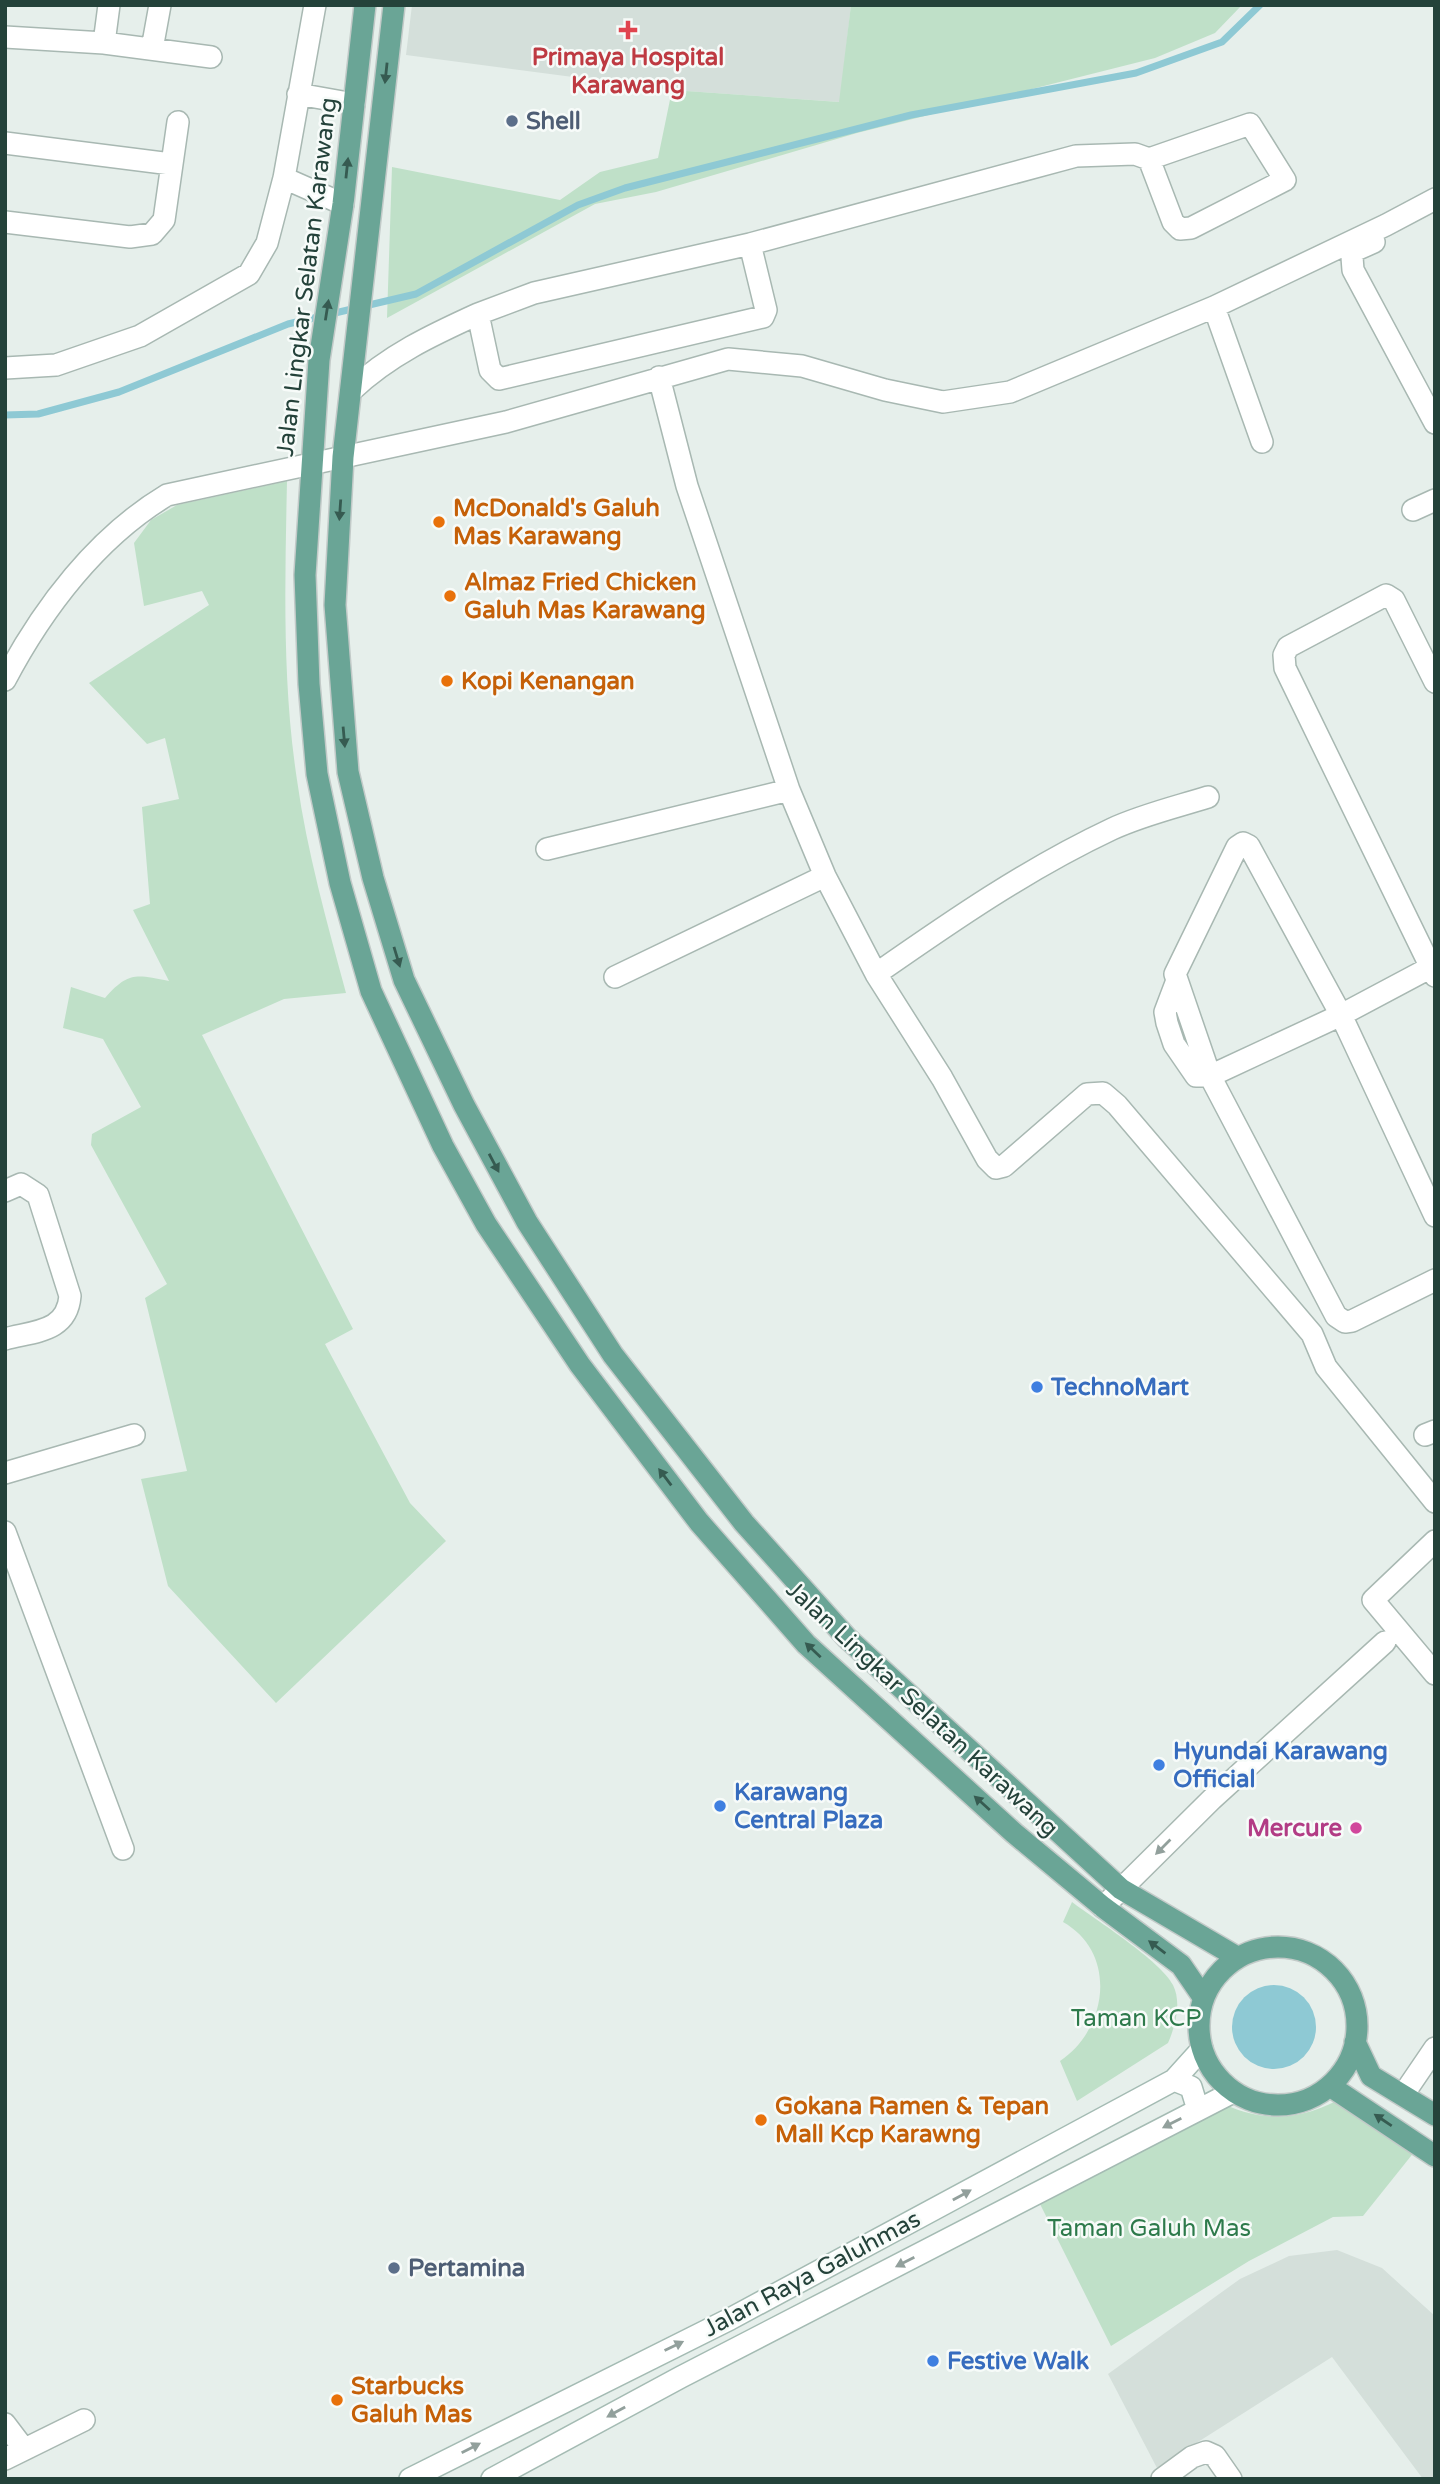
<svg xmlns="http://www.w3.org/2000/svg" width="1440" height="2484" viewBox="0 0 1440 2484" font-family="'Varela Round',sans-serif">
	<rect width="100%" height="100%" fill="#e6efeb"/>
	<path fill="#d4dfda" d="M412 5H851L840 102 672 90 406 55Z
		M1337 2250 1382 2268 1435 2316V2479H1423L1332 2357 1157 2468 1108 2374 1240 2279 1289 2256Z"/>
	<path fill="#bfe0c8" d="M851 5H1242L1215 33 1155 58 857 133 656 192 595 204 387 318 392 167 560 200 600 172 658 158 672 90 839 102Z
		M287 481C285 580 282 681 297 780 307 852 327 922 346 993L284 999 202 1035 353 1329 325 1344 410 1503 446 1541 276 1703 168 1586 141 1479 187 1471 145 1298 167 1284 91 1145 92 1134 141 1107 103 1039 63 1028 71 987 105 998C129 971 136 975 169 981L133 910 150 904 142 807 179 799 165 738 147 744 89 683 209 605 202 591 144 606 134 543 151 520 177 505Z
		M1072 1902C1096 1920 1161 1961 1173 1985 1182 2003 1175 2027 1168 2043L1077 2101 1060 2061C1108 2029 1118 1953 1063 1922Z
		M1345 2096 1419 2146 1363 2216 1333 2217 1249 2261 1111 2346 1035 2194 1216 2100C1259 2124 1304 2121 1345 2096Z"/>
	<path fill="#8ec9d4" d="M1232 2027a42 42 0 1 1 84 0a42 42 0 1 1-84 0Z"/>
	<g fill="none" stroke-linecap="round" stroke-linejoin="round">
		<path stroke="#8ec9d4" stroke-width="7" d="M5 415 38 414 119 392 288 324 416 294 578 205 625 188 911 115 1136 73 1222 42 1260 5"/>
		<g stroke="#a8b8b2" stroke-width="24">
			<path id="street" d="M5 37 104 43 211 57
				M104 43 109 5
				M152 49 160 5
				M298 94 354 104
				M5 143 171 164
				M284 178 343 204
				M5 222 130 237 152 234 164 220 178 122
				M1374 242 1356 250 1352 257 1353 270 1435 423
				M1214 307 1262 442
				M478 314 534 293 750 244 1076 156 1135 154 1149 159 1250 124 1285 180 1191 228 1180 229 1173 222 1149 159
				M5 368 56 365 140 336 249 274 267 243 284 178 315 5
				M659 377 687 486 789 790 825 876 876 974 942 1078 987 1159 996 1168 1004 1166 1087 1094 1103 1093 1117 1105 1312 1334 1326 1367 1435 1502
				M352 390C389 355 432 335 478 314L490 370 499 379 763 317 766 310 750 244
				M1413 510 1435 500
				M5 680C43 608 97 537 167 495L506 422 728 359 802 366 885 390 943 402 1010 392 1214 307 1386 225 1435 199
				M1435 682 1394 600 1386 595 1288 647 1284 655 1285 668 1435 976
				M547 849 789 790
				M876 974C952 921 1027 869 1112 829 1142 815 1176 807 1208 797
				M615 977 825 876
				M1176 983 1165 1012 1167 1023 1174 1044 1196 1076H1210L1341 1015 1435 965
				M5 1191 21 1184 38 1195 70 1296C67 1332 35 1331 5 1339
				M1435 1216 1341 1015 1249 846 1243 843 1237 847 1175 974 1210 1076 1336 1316 1345 1322 1352 1321 1435 1280
				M1425 1435 1435 1431
				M5 1473 134 1435
				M5 1532 123 1849
				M1435 1541 1373 1600 1435 1674
				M1103 1907 1212 1799 1385 1642
				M1403 2095 1435 2048
				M5 2424 24 2449
				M5 2459 84 2420
				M1162 2479 1192 2457 1206 2452 1215 2456 1231 2479"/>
		</g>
		<g stroke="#a4bbb3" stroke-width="24">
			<path id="secondary" d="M1174 2080 1191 2087 1198 2110
				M410 2479 730 2319 1174 2080 1202 2049
				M492 2479 681 2377 1233 2092"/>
		</g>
		<g stroke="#c2cac8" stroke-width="24">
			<path id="primary" d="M365 5 343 204 319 360 305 575 309 684 317 774 340 883 371 991 443 1146 486 1224 580 1365 699 1522 806 1644 1014 1833 1103 1907 1181 1965 1203 1997
				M394 5 343 457 335 605 348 772 373 878 404 980 464 1105 527 1222 613 1355 744 1523 847 1638 1121 1889 1237 1957
				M1199 2026a79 79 0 1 1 158 0a79 79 0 1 1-158 0Z
				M1355 2042 1371 2076 1435 2115
				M1330 2086 1435 2156"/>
		</g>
		<use href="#street" stroke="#fff" stroke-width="21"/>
		<use href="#secondary" stroke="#fff" stroke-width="21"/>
		<use href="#primary" stroke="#6aa596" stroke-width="21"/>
	</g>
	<defs><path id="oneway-solid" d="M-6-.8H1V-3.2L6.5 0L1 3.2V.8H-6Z" transform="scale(1.75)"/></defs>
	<g fill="#365b51">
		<use href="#oneway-solid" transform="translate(386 73) rotate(96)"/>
		<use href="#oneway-solid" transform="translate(347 168) rotate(-84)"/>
		<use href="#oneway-solid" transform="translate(327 310) rotate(-81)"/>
		<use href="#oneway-solid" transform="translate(340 510) rotate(94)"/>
		<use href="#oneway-solid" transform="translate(344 737) rotate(85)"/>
		<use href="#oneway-solid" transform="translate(397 957) rotate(73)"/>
		<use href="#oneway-solid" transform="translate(494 1163) rotate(62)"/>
		<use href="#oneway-solid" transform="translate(665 1477) rotate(-127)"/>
		<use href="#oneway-solid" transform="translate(813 1650) rotate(-137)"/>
		<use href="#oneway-solid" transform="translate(982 1803) rotate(-138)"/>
		<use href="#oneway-solid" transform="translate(1157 1947) rotate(-143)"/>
		<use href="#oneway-solid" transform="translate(1383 2120) rotate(-146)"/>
	</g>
	<g fill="#92a09c">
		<use href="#oneway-solid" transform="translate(1163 1847) rotate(135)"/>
		<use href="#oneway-solid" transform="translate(1172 2123) rotate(153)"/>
		<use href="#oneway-solid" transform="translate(962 2195) rotate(-29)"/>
		<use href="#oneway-solid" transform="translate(905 2262) rotate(153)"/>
		<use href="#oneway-solid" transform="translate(674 2346) rotate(-26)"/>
		<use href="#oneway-solid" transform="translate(616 2412) rotate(151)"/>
		<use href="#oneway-solid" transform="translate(471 2448) rotate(-27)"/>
	</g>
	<path fill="#e0444e" stroke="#f7fbf9" stroke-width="2.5" d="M624.5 19.5h7v7h7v7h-7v7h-7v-7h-7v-7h7z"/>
	<g fill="#5c6f8a" stroke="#f7fbf9" stroke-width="2.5">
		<circle cx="512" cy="121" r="7"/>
		<circle cx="394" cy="2268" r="7"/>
	</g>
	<g fill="#e8710a" stroke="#f7fbf9" stroke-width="2.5">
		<circle cx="439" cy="522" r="7"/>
		<circle cx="450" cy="596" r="7"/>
		<circle cx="447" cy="681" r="7"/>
		<circle cx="761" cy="2120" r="7"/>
		<circle cx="337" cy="2400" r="7"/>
	</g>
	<g fill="#3f7fe0" stroke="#f7fbf9" stroke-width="2.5">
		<circle cx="1037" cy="1387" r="7"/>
		<circle cx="1159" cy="1765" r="7"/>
		<circle cx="720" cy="1806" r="7"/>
		<circle cx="933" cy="2361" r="7"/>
	</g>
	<circle fill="#d1479c" stroke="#f7fbf9" stroke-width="2.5" cx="1356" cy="1828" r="7"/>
	<g text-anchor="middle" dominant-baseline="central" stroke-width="5" stroke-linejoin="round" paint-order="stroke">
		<g font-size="24" font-weight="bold" fill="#be3a42" stroke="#f7fbf9">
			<text x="628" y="57">Primaya Hospital<tspan x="628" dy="28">Karawang</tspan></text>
		</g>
		<g font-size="24" font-weight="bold" fill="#4e5e75" stroke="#f7fbf9" text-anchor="start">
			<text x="526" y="121">Shell</text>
			<text x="408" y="2268">Pertamina</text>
		</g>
		<g font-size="24" fill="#24423a" stroke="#f7fbf9">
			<text transform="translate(307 277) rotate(-83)">Jalan Lingkar Selatan Karawang</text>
			<text transform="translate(922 1709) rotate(43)">Jalan Lingkar Selatan Karawang</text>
			<text transform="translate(812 2274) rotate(-28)">Jalan Raya Galuhmas</text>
		</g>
		<g font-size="24" font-weight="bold" fill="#c56008" stroke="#f7fbf9" text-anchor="start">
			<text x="453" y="508">McDonald's Galuh<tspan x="453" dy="28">Mas Karawang</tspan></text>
			<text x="464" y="582">Almaz Fried Chicken<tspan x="464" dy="28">Galuh Mas Karawang</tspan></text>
			<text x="461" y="681">Kopi Kenangan</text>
			<text x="775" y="2106">Gokana Ramen &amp; Tepan<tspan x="775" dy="28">Mall Kcp Karawng</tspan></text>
			<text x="351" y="2386">Starbucks<tspan x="351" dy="28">Galuh Mas</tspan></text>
		</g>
		<g font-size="24" font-weight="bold" fill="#366cbe" stroke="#f7fbf9" text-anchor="start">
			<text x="1051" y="1387">TechnoMart</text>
			<text x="1173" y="1751">Hyundai Karawang<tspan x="1173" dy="28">Official</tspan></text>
			<text x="734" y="1792">Karawang<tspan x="734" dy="28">Central Plaza</tspan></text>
			<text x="947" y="2361">Festive Walk</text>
		</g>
		<g font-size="24" font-weight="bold" fill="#b23c85" stroke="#f7fbf9" text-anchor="end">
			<text x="1342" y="1828">Mercure</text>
		</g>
		<g font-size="24" fill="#2d7a4b" stroke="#f7fbf9">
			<text x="1136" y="2018">Taman KCP</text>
			<text x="1149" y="2228">Taman Galuh Mas</text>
		</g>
	</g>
	<rect width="1440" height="2484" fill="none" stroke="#24423a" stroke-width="14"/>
</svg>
